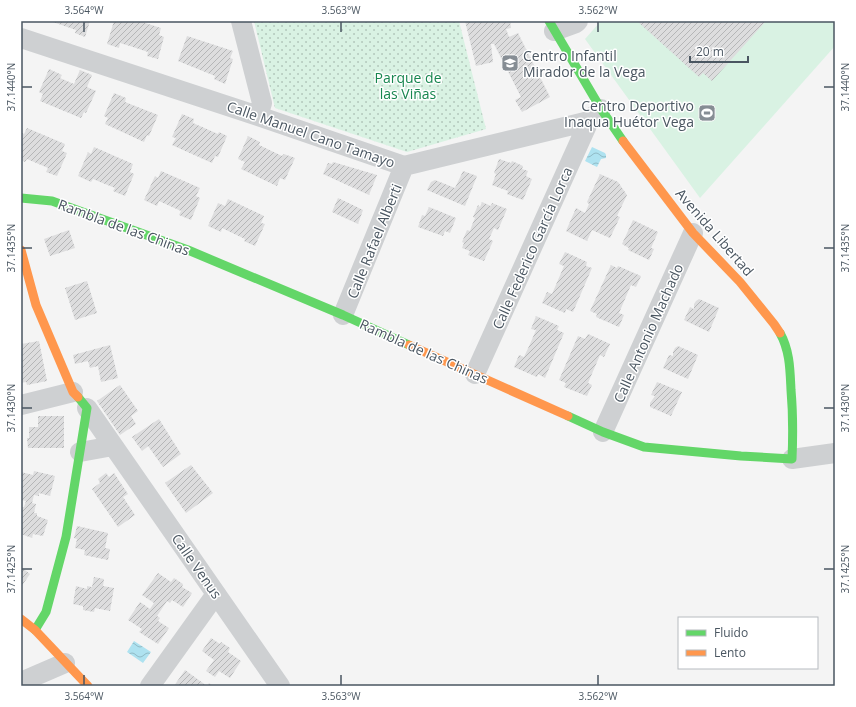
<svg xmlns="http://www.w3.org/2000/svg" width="856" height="707" viewBox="0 0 856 707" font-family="'Open Sans',sans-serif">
	<defs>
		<pattern id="park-dots" width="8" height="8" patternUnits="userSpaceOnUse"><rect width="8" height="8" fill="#d9f2e3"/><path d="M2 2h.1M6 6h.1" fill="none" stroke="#b2c7bb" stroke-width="1.8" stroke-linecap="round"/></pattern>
		<pattern id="water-waves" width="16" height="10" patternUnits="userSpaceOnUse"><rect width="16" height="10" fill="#aee2f0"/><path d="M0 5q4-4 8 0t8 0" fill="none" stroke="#90bac6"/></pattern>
		<pattern id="building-hatch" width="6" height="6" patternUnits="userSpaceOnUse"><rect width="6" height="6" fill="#ddddde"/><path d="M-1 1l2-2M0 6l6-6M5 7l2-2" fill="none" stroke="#b5b6b7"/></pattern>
	</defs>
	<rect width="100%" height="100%" fill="#f4f4f4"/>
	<path fill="#d9f2e3" d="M601 21H835V46L700 198 585 39Z"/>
	<path fill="url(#park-dots)" d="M254 21H459L486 129 407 152 275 108Z"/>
	<path fill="url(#water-waves)" d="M592 147 605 153 606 155V158L601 159 597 167 585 161Z
		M134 641 151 652 143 663 127 652Z"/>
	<path fill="url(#building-hatch)" d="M50 21H90L85 37 75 33 76 30Z
		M114 21H139L161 28 159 35 164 37 158 59 147 56 148 52 133 47 120 43 119 48 107 44Z
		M465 21H510L511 28 506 29 509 37 518 33 550 97 522 112 515 100 521 97 494 44H491L493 62 476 66Z
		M637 21H766L712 81 703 73 699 77Z
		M187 36 233 51 230 58 233 59 225 84 214 79 215 76 178 61Z
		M49 69 62 75 60 78 74 84 80 70 92 75 87 87 96 91 86 113 84 112 81 118 40 101 43 94 39 92Z
		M114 93 126 98 125 102 158 115 149 136 147 135 144 142 105 124 108 118 104 116Z
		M182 114 194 119 193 123 218 134 219 132 227 136 218 157 215 156 212 163 172 145 176 138 172 137Z
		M27 128 65 144 62 151 67 153 57 176 46 172 48 168 27 159 25 162 21 160V135L22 133 24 134Z
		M248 136 260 142 259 145 282 156 284 154 295 158 285 180 280 178 277 186 241 169 245 162 238 159Z
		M94 147 133 164 130 172 134 174 125 196 113 191 115 188 105 184 93 179 91 182 78 176 88 152 91 154Z
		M499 159 511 163 512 161 523 166 522 169 528 171 526 176 532 179 523 200 507 194 508 191 492 185 496 174 494 173Z
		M333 162 377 175 369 195 323 174 328 163 332 164Z
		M161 171 200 188 196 196 200 198 191 220 179 215 181 211 159 201 157 206 144 200 155 176 158 178Z
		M463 171 477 176 465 206 427 190 431 182 435 180 455 188Z
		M600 174 618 182 627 195 617 216 620 217 610 238 592 230 587 241 566 231 576 208 585 213 589 204 587 202Z
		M338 198 363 210 358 224 332 212Z
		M228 199 264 216 261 223 265 224 255 246 244 241 245 239 222 228 221 232 208 226 218 203 225 206Z
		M482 202 491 206 492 203 507 209 498 230 494 228 489 239 493 241 484 261 468 255 470 251 462 248 464 243 462 242 467 230 470 231 472 225 475 218 473 217 478 205 480 207Z
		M429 207 456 218 450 233 445 231 443 236 418 227 422 215 425 216Z
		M633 220 658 232 651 248 654 249 649 260 628 250 629 248 622 244Z
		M69 230 75 248 50 256 44 239Z
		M565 252 587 262 586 266 592 268 573 312 566 309 565 313 542 303 547 292 552 294 564 266 559 264Z
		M611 265 617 268 618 266 641 276 636 287 631 285 619 313 624 315 619 327 596 317 597 314 590 311Z
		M87 281 97 313 75 320 65 288Z
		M699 299 719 308 709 332 684 320 690 307 694 309V304L696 301Z
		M536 316 559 326 557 330 564 333 545 378 538 374 537 377 514 367 519 355 524 357 530 344 536 330 531 329Z
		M588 334 610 344 604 357 600 355 588 383 592 385 587 396 564 387 566 383 559 380 578 336 585 339Z
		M39 341 47 381 27 385 26 382 21 383V344Z
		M110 345 118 378 101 382 98 366 90 368 88 361 75 364 73 355Z
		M678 346 698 355 688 379 663 368 669 355 673 356V352L675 348Z
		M657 382 682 392 671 416 650 407V403L655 396 651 395Z
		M120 385 138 411 131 416 136 424 120 435 97 401Z
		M38 416H64V448H28L27 438H29V427H38Z
		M159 419 181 454 163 467 148 446 142 451 132 437Z
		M191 465 213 493 186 513 165 483Z
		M34 471 55 476 50 496 39 493V496L34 495 32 503 36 504 34 513H37V516L48 520 43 536 33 534 32 538 21 534 22 529H21V507H24L26 501 21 500V472L33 475Z
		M106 473 109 477 114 473 128 494 123 497 135 515 118 527 92 489 100 483 98 479Z
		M77 526 108 533 105 548 110 549 108 560 84 555 85 550 75 548 77 539 74 538Z
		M21 567 30 574 21 587Z
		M158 573 171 582 174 578 183 584 182 587 192 593 183 607 172 600 170 603 167 601 157 616 160 618 158 621 169 628 158 644 139 632 142 629 128 620 140 602 150 609 154 603 142 595Z
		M94 577 104 579 103 586 114 588 110 611 95 608 94 612 83 610V606L73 604 76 586 87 589V586L92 587Z
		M211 638 220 644 221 642 230 648 228 652 241 661 230 678 219 671 215 677 206 671 214 660 202 651Z
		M185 670 207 686 209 683 213 686H174Z"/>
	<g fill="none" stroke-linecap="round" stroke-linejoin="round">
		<path stroke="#ced0d2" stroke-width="20" d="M241 21 262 103 258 116
			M554 31 576 23 578 21
			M21 38 258 116 404 166 589 121 601 109
			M343 315 404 166
			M475 374 589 121
			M21 405 73 392
			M87 408 280 686
			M603 432 693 233
			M80 452 113 446
			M792 459 835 453
			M21 682 65 663
			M150 686 216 594"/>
		<path stroke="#63d668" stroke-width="9" d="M549 21 601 109 623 141
			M21 198 52 201 188 250 343 315 409 345
			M568 416 603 432 644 447 741 456 792 459C793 436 793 413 791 390 790 370 790 351 780 333
			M35 630 46 612 66 537 87 408 78 397"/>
		<path stroke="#ff974d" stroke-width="9" d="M623 141 693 233 740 282 774 324 780 333
			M21 250 36 305 73 392 78 397
			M409 345 568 416
			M21 619 35 630 88 686"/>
	</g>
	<path fill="none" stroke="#4a5661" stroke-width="1.5" d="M84 22V32M341 22V32M598 22V32M22 87H32M824 87H834M22 248H32M824 248H834M22 408H32M824 408H834M22 569H32M824 569H834M84 675V685M341 675V685M598 675V685"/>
	<defs>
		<g id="school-square" transform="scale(0.9)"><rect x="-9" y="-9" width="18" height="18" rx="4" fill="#868d94" stroke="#fff"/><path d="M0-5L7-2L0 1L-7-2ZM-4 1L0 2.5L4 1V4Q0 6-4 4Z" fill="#fff"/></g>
		<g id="stadium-square" transform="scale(0.9)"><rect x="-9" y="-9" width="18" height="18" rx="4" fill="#868d94" stroke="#fff"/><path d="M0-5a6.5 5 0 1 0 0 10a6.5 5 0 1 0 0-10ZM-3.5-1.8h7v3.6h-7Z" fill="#fff"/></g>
	</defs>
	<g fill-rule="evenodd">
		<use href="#school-square" x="510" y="63"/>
		<use href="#stadium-square" x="707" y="113"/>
	</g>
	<g text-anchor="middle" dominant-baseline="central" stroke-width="3" stroke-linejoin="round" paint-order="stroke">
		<g font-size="14" fill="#4a5661" stroke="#fff" text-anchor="start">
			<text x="523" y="55">Centro Infantil<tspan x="523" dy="16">Mirador de la Vega</tspan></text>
			<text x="694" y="105" text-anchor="end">Centro Deportivo<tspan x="694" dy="16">Inaqua Huétor Vega</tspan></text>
		</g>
		<g font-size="14" fill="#17864f" stroke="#fff">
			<text x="408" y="77">Parque de<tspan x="408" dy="16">las Viñas</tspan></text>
		</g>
		<g font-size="14" fill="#4a5661" stroke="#fff">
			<text transform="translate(311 134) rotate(19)">Calle Manuel Cano Tamayo</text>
			<text transform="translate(124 227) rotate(20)">Rambla de las Chinas</text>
			<text transform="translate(715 232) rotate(49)">Avenida Libertad</text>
			<text transform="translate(374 241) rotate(-68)">Calle Rafael Alberti</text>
			<text transform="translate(532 248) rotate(-66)">Calle Federico García Lorca</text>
			<text transform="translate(648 333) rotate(-66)">Calle Antonio Machado</text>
			<text transform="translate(424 351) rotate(24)">Rambla de las Chinas</text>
			<text transform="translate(197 566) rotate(55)">Calle Venus</text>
		</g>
	</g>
	<rect width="856" height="707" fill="none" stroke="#ffffff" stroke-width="44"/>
	<rect x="678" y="617" width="140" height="52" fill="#ffffff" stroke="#b7bbc0"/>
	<rect x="686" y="630" width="20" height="6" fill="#63d668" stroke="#b7bbc0"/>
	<text x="714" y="637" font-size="12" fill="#4a5661">Fluido</text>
	<rect x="686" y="650" width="20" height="6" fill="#ff974d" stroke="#b7bbc0"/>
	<text x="714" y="657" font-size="12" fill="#4a5661">Lento</text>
	<path d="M690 56v6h58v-6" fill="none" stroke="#4a5661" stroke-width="2"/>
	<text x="696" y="56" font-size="12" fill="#4a5661" stroke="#ffffff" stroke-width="3" paint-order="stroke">20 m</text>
	<rect x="22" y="22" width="812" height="663" fill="none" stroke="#4a5661" stroke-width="1.5"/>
	<g font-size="10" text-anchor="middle" fill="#4a5661">
		<text x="84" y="14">3.564°W</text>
		<text x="341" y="14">3.563°W</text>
		<text x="598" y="14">3.562°W</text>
		<text transform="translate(11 87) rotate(-90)" y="4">37.1440°N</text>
		<text transform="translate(845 87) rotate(-90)" y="4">37.1440°N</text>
		<text transform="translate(11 248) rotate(-90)" y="4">37.1435°N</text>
		<text transform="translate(845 248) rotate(-90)" y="4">37.1435°N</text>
		<text transform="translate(11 408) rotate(-90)" y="4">37.1430°N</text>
		<text transform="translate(845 408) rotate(-90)" y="4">37.1430°N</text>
		<text transform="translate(11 569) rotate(-90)" y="4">37.1425°N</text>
		<text transform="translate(845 569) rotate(-90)" y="4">37.1425°N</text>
		<text x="84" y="700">3.564°W</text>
		<text x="341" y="700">3.563°W</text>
		<text x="598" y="700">3.562°W</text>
	</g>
</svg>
